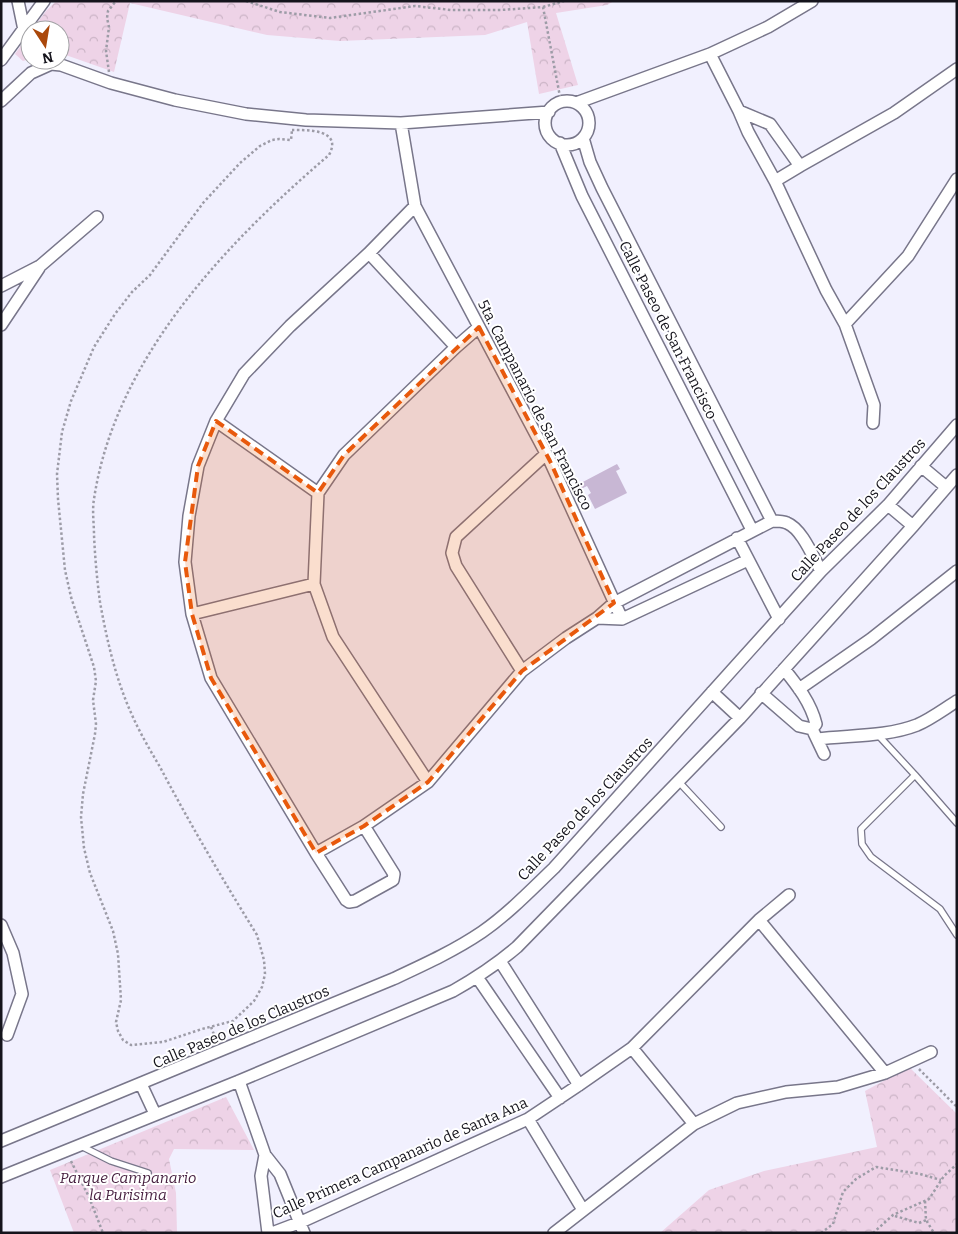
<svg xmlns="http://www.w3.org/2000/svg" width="958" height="1234" viewBox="0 0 958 1234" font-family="Bitter,serif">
	<defs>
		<pattern id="park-crowns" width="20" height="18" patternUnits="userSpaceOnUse" patternTransform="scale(1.25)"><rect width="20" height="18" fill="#eed3e7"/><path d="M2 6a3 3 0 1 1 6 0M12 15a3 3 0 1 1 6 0" fill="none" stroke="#cbb4c6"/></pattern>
	</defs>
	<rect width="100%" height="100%" fill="#f1f0fe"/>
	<path fill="url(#park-crowns)" d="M56 1H614L607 5 556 13 578 85 539 94 527 22 485 35 340 41 267 35 130 3 114 72 60 53V30H32L46 11Z
		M30 33V59L23 61 15 54Z
		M909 1067 957 1114V1233H660L709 1190 764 1171 877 1147 865 1091Z
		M226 1097 254 1150 174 1149 169 1159 176 1193 177 1233H74L50 1170Z"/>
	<path fill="#c8b7d4" d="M617 464 620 469 616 471 627 493 595 509 588 495 591 493 587 486 581 489 579 484Z"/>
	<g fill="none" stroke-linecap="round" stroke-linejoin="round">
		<g stroke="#78768a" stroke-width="8">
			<path id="service" d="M878 735 915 775 957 823
				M915 775 861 829 862 844 871 857 940 909 957 935
				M679 782 721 827
				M81 1146 111 1161 148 1173"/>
		</g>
		<g stroke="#78768a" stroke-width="14">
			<path id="minor" d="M18 1 24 30
				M710 54 739 111 748 132 775 181 826 290 845 324 874 405 873 423
				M1 60 44 1
				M1 101 31 73 51 64 61 65 111 83 175 100 246 114 306 120 401 123 549 112
				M545 123a22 22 0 1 1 44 0a22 22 0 1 1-44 0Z
				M576 103 710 54 768 27 812 1
				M739 111 770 124 800 166
				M401 123 415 206 550 461 622 619
				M583 138 590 162 602 188 772 521
				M560 143 582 196 752 530
				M775 181 800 166 894 113 957 69
				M369 253 456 347
				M1 286 40 266 97 217
				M845 324 908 256 957 179
				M1 325 39 268
				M216 421 318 493
				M921 466 946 487
				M888 505 913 526
				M737 538 779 619
				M192 614 314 584
				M597 618 622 619 748 560
				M784 669C797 685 811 703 816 724L812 729
				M522 671 456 566 452 553 456 537 546 454
				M799 689 871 639 957 571
				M712 692 740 718
				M761 693 799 726 812 729
				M814 733 824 754
				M817 739C850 735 886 737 917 725 931 719 944 709 957 701
				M428 782 333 637 314 584 318 493 344 455 456 347 479 327
				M364 826 394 874 393 880 355 901 349 902 346 900 316 853 211 678 192 614 185 562 189 516 198 466 216 421 244 374 290 326 369 253 415 206
				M316 853 364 826 428 782 522 671 566 638 597 618 614 603 772 521C777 521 783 521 787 523 802 529 813 557 821 571
				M759 920 885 1073
				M1 925 13 953 22 994 7 1035
				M500 961 579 1085
				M477 977 560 1098
				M632 1048 694 1124
				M239 1081 265 1155 280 1174 304 1233
				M141 1084 155 1114
				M528 1119 583 1210
				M1 1141 393 979C423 965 454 951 482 932 508 914 531 890 554 868L821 571 888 505 957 425
				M265 1155 261 1176 268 1233
				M1 1177 239 1081 453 991C476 978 497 964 517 947L740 718 913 526 957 475
				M272 1233 301 1222 528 1119 579 1085 632 1048 759 920 789 895
				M554 1233 694 1124 737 1103 786 1092 838 1087 885 1073 931 1052"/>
		</g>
		<path stroke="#9d9ca7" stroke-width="2.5" stroke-dasharray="2.5 2.5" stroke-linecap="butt" d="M246 1 280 12 330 18 415 6 451 10H501L543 7 561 102
			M543 7 564 1
			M109 72 106 51 109 27 107 18 108 11 116 1
			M292 130C307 130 343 129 329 155 225 244 115 359 94 499 92 511 94 523 94 535 95 557 97 580 100 602 107 641 116 680 132 715 140 733 150 750 160 767 190 824 223 880 257 935L264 960 265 974 262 987 254 1001 233 1021 202 1029 163 1042 131 1045 123 1040 118 1031 116 1022 121 1000 118 954 113 931 90 873 84 848 81 817 83 794 95 734 96 724 93 700 96 681 94 667 71 597 65 570 58 499 57 474 62 432 71 401 94 347 115 314 132 292 150 275 203 203 240 163 260 146 272 140 279 139 291 140Z
			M211 1027 215 1037 222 1035 223 1038
			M919 1069 957 1107
			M71 1161 89 1197 103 1233
			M925 1201 926 1220 934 1233
			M895 1216 919 1223 926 1220
			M821 1233 833 1224 843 1192 856 1179 876 1167 920 1174 941 1180
			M873 1233 893 1215 929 1199 944 1176 957 1164"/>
		<use href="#service" stroke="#fff" stroke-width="5.5"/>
		<use href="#minor" stroke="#fff" stroke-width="11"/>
	</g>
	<path fill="#e8590c" fill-opacity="0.2" stroke="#e8590c" stroke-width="4" stroke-dasharray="10 6" stroke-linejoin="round" d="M479 327 550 461 614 603 522 671 428 782 364 826 316 853 211 678 192 614 185 562 198 466 216 421 318 493 344 455Z"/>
	<g text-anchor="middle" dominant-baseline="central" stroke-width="4" stroke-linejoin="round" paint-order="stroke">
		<g font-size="15" fill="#15141c" stroke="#fff">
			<text transform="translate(668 330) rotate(63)">Calle Paseo de San Francisco</text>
			<text transform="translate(535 405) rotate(63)">5ta. Campanario de San Francisco</text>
			<text transform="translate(858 510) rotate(-47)">Calle Paseo de los Claustros</text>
			<text transform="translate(585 809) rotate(-47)">Calle Paseo de los Claustros</text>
			<text transform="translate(241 1027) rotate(-23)">Calle Paseo de los Claustros</text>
			<text transform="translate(400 1158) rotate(-24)">Calle Primera Campanario de Santa Ana</text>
		</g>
		<g font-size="15" font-style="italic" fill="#461f3f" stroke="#fff">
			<text x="128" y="1178">Parque Campanario<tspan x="128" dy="17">la Purisima</tspan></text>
		</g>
	</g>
	<rect width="958" height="1234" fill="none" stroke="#15141c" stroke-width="5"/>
	<g transform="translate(45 45) rotate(168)"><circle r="24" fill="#ffffff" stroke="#a1a1a4"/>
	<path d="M0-4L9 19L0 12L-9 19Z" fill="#aa480b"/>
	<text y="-8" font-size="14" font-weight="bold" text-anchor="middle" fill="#15141c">N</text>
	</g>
</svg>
